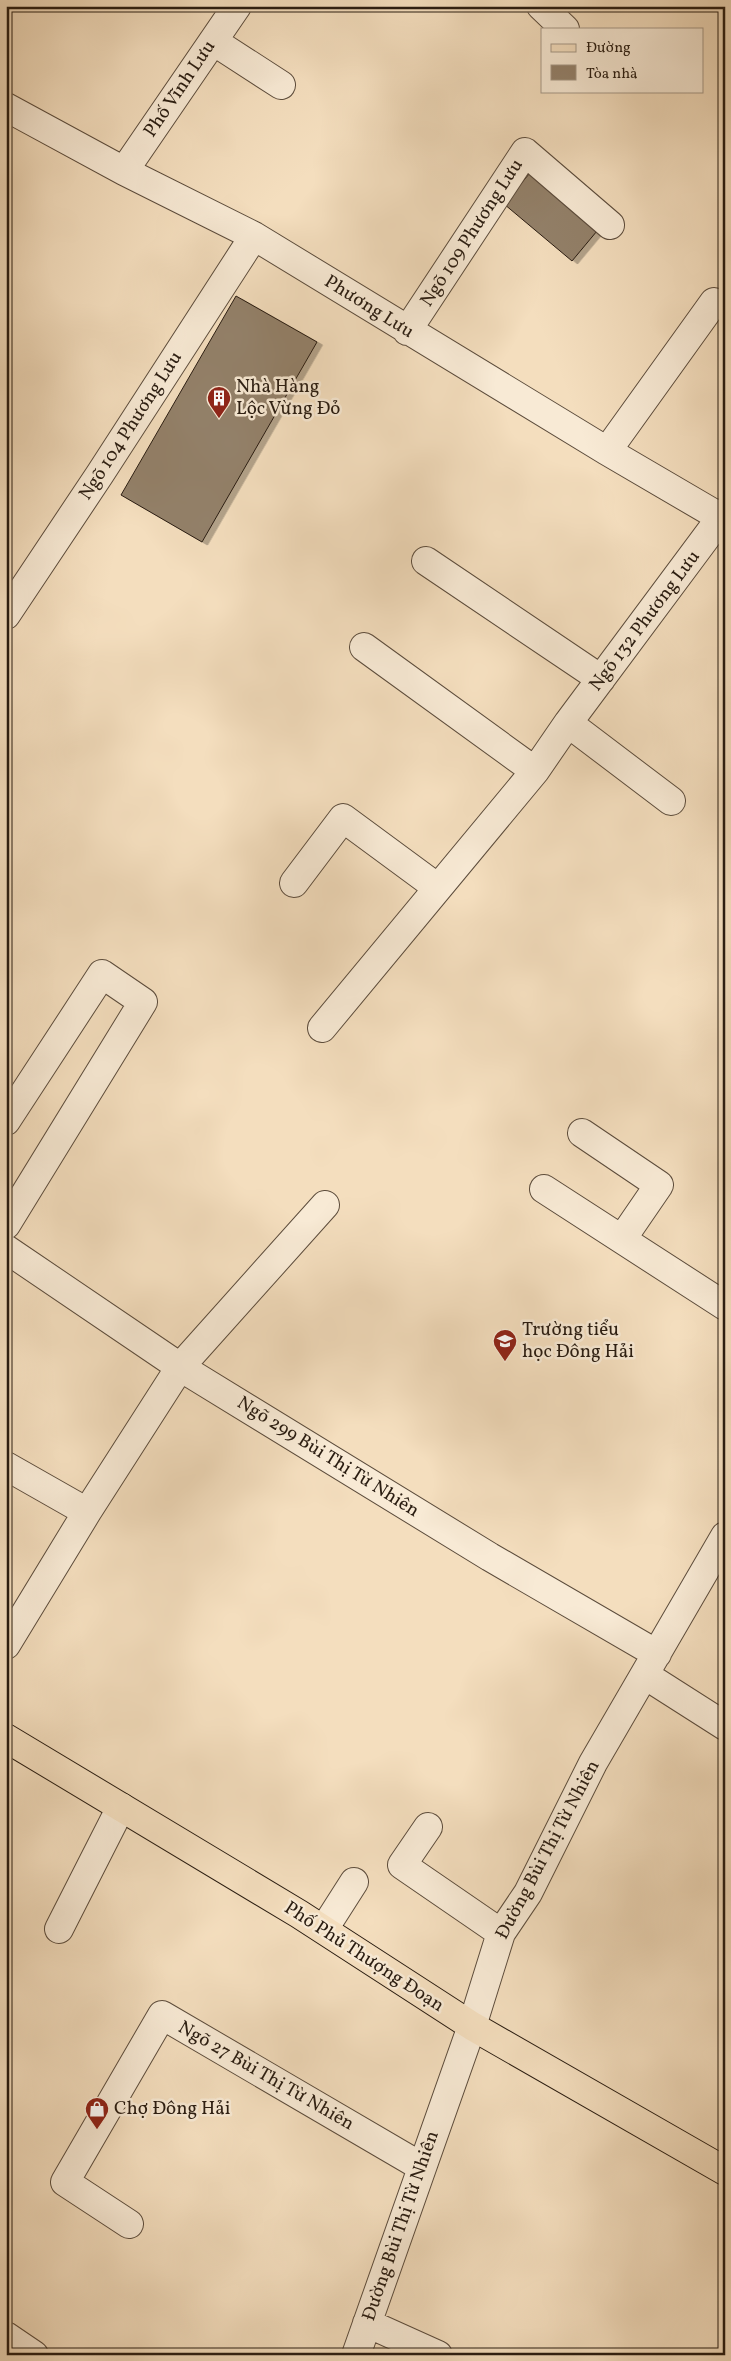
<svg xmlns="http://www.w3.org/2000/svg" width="731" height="2361" viewBox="0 0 731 2361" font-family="Vollkorn,serif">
	<defs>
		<filter id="shadow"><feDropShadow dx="5.5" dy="3" stdDeviation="0" flood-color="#0004"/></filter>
	</defs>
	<rect width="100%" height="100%" fill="#f4debe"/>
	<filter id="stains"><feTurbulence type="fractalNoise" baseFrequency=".004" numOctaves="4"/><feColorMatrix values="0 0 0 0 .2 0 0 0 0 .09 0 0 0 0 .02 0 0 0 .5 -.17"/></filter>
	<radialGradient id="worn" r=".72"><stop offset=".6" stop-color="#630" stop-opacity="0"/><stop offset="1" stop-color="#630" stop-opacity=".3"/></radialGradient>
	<path fill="#93816b" stroke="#291c11" filter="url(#shadow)" d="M529 174 597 231 572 261 504 204Z
		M236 296 317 342 202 542 121 495Z"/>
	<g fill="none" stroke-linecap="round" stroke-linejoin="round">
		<g stroke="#5c4c3c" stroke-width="30">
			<path id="minor" d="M541 6 565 29
				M213 41 281 85
				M6 107 124 171 254 236 607 451 725 520
				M124 171 237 6
				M407 331 525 152 610 225
				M607 451 714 302
				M426 561 601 679
				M6 615 100 474 254 236
				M364 647 535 771
				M568 723 671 801
				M294 883 343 818 438 888
				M322 1028 535 771 568 723 725 512
				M6 1121 102 974 143 1002 6 1225
				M582 1133 659 1185 622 1239
				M544 1189 725 1306
				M6 1249 180 1367 490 1557 657 1654
				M6 1466 87 1512
				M6 1645 87 1512 180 1367 325 1205
				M645 1675 725 1726
				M428 1827 402 1865 501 1933
				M59 1929 121 1807
				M324 1929 354 1882
				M129 2224 65 2182 162 2015 422 2167
				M367 2323 438 2355
				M6 2336 34 2355
				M356 2355 472 2026 501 1933 528 1893 593 1763 725 1536"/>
		</g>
		<g stroke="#291c11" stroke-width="30">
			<path id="major" d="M6 1738 299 1914 472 2026 725 2171"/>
		</g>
		<use href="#minor" stroke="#f8ead5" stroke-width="28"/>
		<use href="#major" stroke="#f4debe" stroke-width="28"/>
	</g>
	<defs>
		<g id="building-pin" transform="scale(1.25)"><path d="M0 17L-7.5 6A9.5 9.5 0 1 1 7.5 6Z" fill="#8f2418" stroke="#f8ead5"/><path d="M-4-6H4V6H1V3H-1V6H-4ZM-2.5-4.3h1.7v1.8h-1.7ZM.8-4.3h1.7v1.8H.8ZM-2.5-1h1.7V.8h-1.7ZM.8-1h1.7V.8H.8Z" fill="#fff"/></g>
		<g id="school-pin" transform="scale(1.25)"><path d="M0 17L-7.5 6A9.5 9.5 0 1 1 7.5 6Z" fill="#8f2418" stroke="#f8ead5"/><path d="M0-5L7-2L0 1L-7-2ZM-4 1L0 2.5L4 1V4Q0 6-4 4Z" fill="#fff"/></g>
		<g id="shop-pin" transform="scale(1.25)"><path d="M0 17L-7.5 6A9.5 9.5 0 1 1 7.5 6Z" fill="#8f2418" stroke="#f8ead5"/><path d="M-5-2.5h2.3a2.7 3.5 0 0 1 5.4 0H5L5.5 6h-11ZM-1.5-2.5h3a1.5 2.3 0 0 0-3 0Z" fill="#fff"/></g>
	</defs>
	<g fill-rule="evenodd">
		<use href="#building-pin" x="219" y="398"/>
		<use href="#school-pin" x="505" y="1341"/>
		<use href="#shop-pin" x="97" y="2109"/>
	</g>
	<g text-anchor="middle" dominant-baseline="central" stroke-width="5" stroke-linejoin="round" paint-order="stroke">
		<g font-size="19" fill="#291c11" stroke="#f8ead5">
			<text transform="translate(180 89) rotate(-56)">Phố Vĩnh Lưu</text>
			<text transform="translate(472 233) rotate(-57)">Ngõ 109 Phương Lưu</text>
			<text transform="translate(369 307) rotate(32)">Phương Lưu</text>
			<text transform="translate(131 426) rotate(-57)">Ngõ 104 Phương Lưu</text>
			<text transform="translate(645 621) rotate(-53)">Ngõ 132 Phương Lưu</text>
			<text transform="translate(328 1457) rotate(32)">Ngõ 299 Bùi Thị Từ Nhiên</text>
			<text transform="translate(548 1850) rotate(-62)">Đường Bùi Thị Từ Nhiên</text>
			<text transform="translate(364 1957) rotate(33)">Phố Phủ Thượng Đoạn</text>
			<text transform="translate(266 2076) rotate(30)">Ngõ 27 Bùi Thị Từ Nhiên</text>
			<text transform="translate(401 2226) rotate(-71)">Đường Bùi Thị Từ Nhiên</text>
		</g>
		<g font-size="19" fill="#291c11" stroke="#f8ead5" text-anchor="start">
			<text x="236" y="387">Nhà Hàng<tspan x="236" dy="22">Lộc Vừng Đỏ</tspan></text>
			<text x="522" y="1330">Trường tiểu<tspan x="522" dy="22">học Đông Hải</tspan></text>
			<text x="114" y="2109">Chợ Đông Hải</text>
		</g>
	</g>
	<rect width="731" height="2361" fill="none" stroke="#f4debe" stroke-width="25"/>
	<rect x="8" y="8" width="716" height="2346" fill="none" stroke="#291c11" stroke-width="2.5"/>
	<rect x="12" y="12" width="706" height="2336" fill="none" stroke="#291c11"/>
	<rect x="541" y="28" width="162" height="65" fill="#f8ead5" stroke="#a59887"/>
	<rect x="551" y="44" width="25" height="8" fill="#f4debe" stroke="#a59887"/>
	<text x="586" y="52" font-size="15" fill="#291c11">Đường</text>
	<rect x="551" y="65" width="25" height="15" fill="#93816b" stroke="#a59887"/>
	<text x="586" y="78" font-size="15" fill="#291c11">Tòa nhà</text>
	<rect width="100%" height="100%" filter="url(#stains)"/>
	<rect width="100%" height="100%" fill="url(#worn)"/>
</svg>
